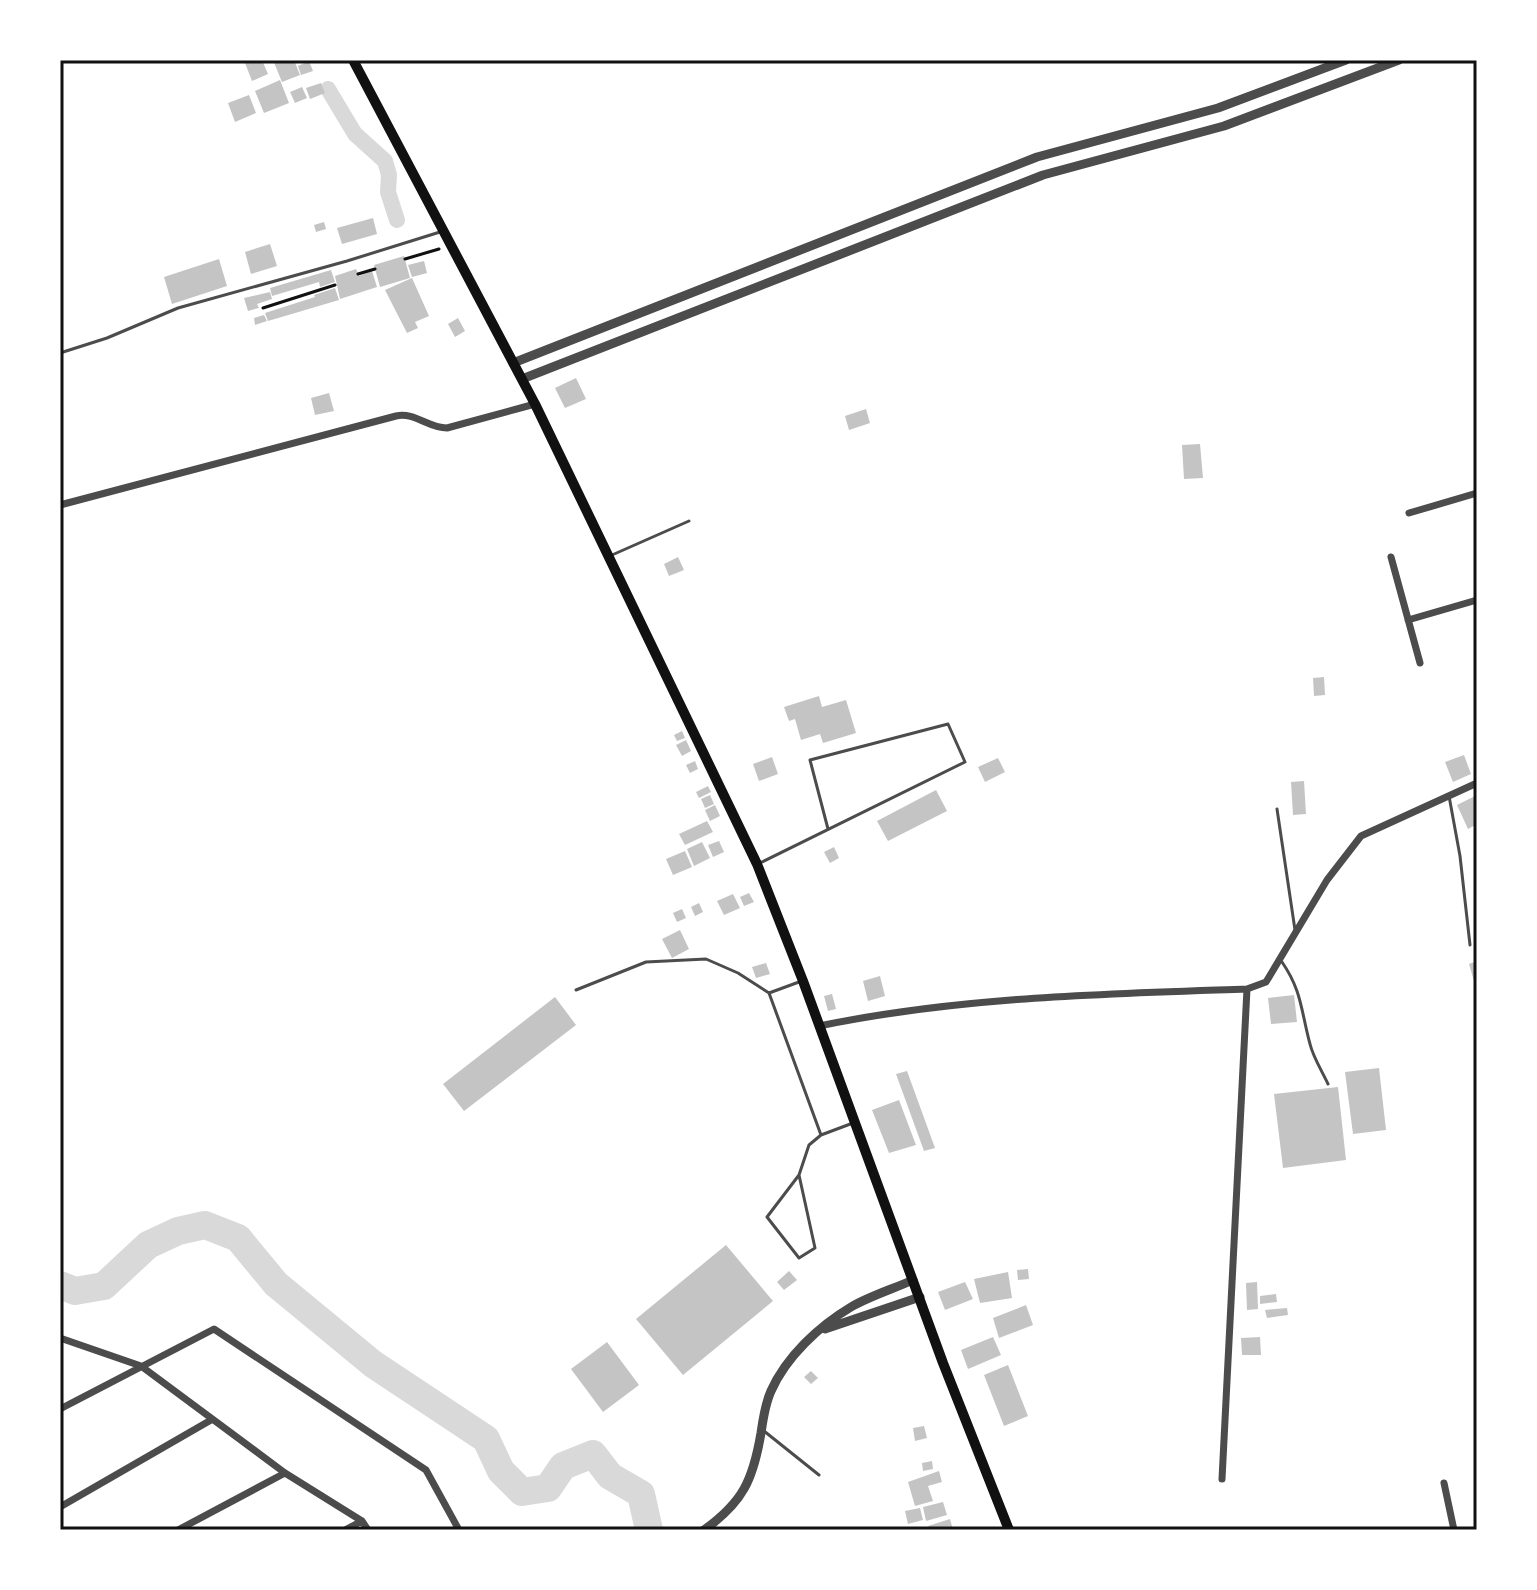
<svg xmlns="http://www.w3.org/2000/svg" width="1537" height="1590" viewBox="0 0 1537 1590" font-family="'Source Serif 4',serif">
	<rect width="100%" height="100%" fill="#fff"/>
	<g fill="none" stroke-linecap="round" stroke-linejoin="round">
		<path stroke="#d9d9d9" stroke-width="16" d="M328 89 355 134 385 161 389 175 388 192 397 220"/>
		<path stroke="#d9d9d9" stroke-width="28" d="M60 1285 75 1291 104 1286 148 1245 178 1231 205 1225 238 1238 276 1284 373 1364 486 1439 501 1471 522 1492 548 1488 563 1466 593 1454 610 1476 641 1494 649 1530"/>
	</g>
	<path fill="#c4c4c4" d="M251 60H262L268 74 252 81 245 63Z
		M273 60H294L300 75 282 82Z
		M309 61 313 71 301 75 298 66Z
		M280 80 289 103 264 113 255 91Z
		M321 83 325 93 310 99 306 88Z
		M302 87 307 98 295 103 290 92Z
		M249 95 256 113 235 122 228 103Z
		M373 218 377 234 342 244 337 228Z
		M324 222 326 229 316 232 314 225Z
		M270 244 277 266 251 274 245 252Z
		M404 256 410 278 380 287 374 265Z
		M219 259 227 286 172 304 164 277Z
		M424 261 427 273 412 277 408 265Z
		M356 269 359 276 372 271 377 287 340 299 335 276Z
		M331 270 335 282 320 287 319 282 272 296 270 288Z
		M412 278 429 316 415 322 418 328 407 333 385 290Z
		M335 288 339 300 268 321 265 313 315 297 314 295Z
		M270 292 272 299 257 304 259 308 248 311 244 298Z
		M264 315 267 321 255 325 254 318Z
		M458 318 465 331 455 337 448 324Z
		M576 378 586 399 565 408 555 388Z
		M329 393 334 411 315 415 311 398Z
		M866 409 870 423 849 430 845 416Z
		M1200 444 1203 478 1184 479 1182 445Z
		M678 557 684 570 669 576 664 564Z
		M1324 677 1325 695 1314 696 1313 678Z
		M819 696 822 707 846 700 856 733 823 743 820 734 801 740 795 719 789 721 784 707Z
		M682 731 685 738 677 741 674 735Z
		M686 740 691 751 682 756 676 745Z
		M1464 755 1471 774 1453 782 1445 762Z
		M772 757 778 774 759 781 753 764Z
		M998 758 1005 772 985 782 978 767Z
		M695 761 698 769 690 773 686 765Z
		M1304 781 1306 814 1293 815 1291 782Z
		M708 786 711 792 699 798 696 792Z
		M936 790 947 811 888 841 877 821Z
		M710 795 714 804 705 808 701 799Z
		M1477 795V824L1468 829 1457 805Z
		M715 805 720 816 710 821 705 810Z
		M707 821 713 832 685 845 679 834Z
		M719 841 724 852 713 857 708 845Z
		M702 842 710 858 694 866 687 849Z
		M834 847 839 858 830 863 824 852Z
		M685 851 692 867 673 875 666 859Z
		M749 893 754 902 744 906 740 897Z
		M733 894 740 908 724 915 717 901Z
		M699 903 703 912 695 916 691 907Z
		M682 909 686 918 677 922 673 913Z
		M680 930 689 949 672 958 662 939Z
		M1477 961V988H1476L1469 964Z
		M766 963 770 974 756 978 752 967Z
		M880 976 885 996 868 1001 863 981Z
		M832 994 836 1009 828 1011 824 996Z
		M1294 995 1297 1022 1271 1024 1268 998Z
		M555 997 576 1025 464 1111 443 1084Z
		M1379 1068 1386 1130 1353 1134 1345 1072Z
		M907 1071 935 1148 924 1151 896 1074Z
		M1338 1087 1346 1160 1283 1168 1274 1094Z
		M899 1100 916 1145 889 1153 872 1110Z
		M726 1245 773 1301 683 1375 636 1319Z
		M1028 1269 1029 1279 1018 1280 1017 1270Z
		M789 1271 797 1280 784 1290 777 1282Z
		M1008 1272 1012 1298 980 1303 974 1279Z
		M965 1282 973 1299 945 1310 938 1292Z
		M1257 1282 1258 1309 1247 1310 1246 1283Z
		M1276 1294 1277 1302 1260 1304V1296Z
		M1026 1305 1033 1325 999 1338 993 1318Z
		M1287 1308 1288 1315 1267 1318 1265 1310Z
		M993 1337 1001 1355 968 1369 961 1350Z
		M1260 1337 1261 1355H1242L1241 1338Z
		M607 1342 639 1385 603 1412 571 1369Z
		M1008 1365 1028 1416 1004 1426 984 1375Z
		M811 1371 818 1378 811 1384 804 1377Z
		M924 1426 927 1438 915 1441 913 1428Z
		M932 1461 933 1469 923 1471 922 1463Z
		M939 1471 942 1482 928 1486 933 1501 915 1506 908 1482Z
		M943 1502 947 1515 926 1521 923 1507Z
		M920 1508 923 1520 908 1524 905 1511Z
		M950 1519 953 1530H930L928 1526Z"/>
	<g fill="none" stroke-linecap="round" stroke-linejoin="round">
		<path stroke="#111" stroke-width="3" d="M405 259 439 249
			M358 274 375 269
			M263 308 335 285"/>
		<path stroke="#4c4c4c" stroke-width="3" d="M60 353 107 338 178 308 347 261 440 232
			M612 555 689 521
			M1449 796 1460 856 1470 945
			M1277 809 1295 930
			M760 863 965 762 948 724 810 760 828 829
			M1282 962C1302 991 1301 1011 1310 1044 1313 1057 1322 1071 1328 1084
			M799 982 769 993 821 1135
			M576 990 646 962 706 959 738 973 769 993
			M799 1175 815 1248 799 1258 767 1217 799 1175 809 1145 821 1135 853 1123
			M764 1431 819 1475"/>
		<path stroke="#4c4c4c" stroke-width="7" d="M60 505 396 416C415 412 428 428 447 428L535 404
			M1409 513 1477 493
			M1391 557 1420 663
			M1408 620 1477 600
			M819 1026C960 997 1103 994 1247 989L1266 982 1327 880 1361 836 1477 783
			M60 1338 141 1366 285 1473 362 1521 368 1530
			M60 1409 214 1329 426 1470 459 1530
			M1222 1479 1247 989
			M1444 1483 1454 1530
			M60 1507 211 1420
			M178 1530 285 1473
			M345 1530 362 1521"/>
		<path stroke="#4c4c4c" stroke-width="9" d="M513 363 1037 157 1218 108 1346 60
			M522 379 1043 175 1224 126 1399 60
			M825 1329 920 1297
			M704 1530C743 1502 753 1480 761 1433 763 1419 765 1404 771 1391 786 1357 819 1326 851 1307 870 1296 893 1289 913 1280"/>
		<path stroke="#111" stroke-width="10" d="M353 60 535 404 757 864 803 981 943 1363 1009 1530"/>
	</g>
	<rect width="1537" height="1590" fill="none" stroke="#ffffff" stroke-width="124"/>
	<rect x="62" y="62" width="1413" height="1466" fill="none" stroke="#111" stroke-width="3"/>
</svg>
